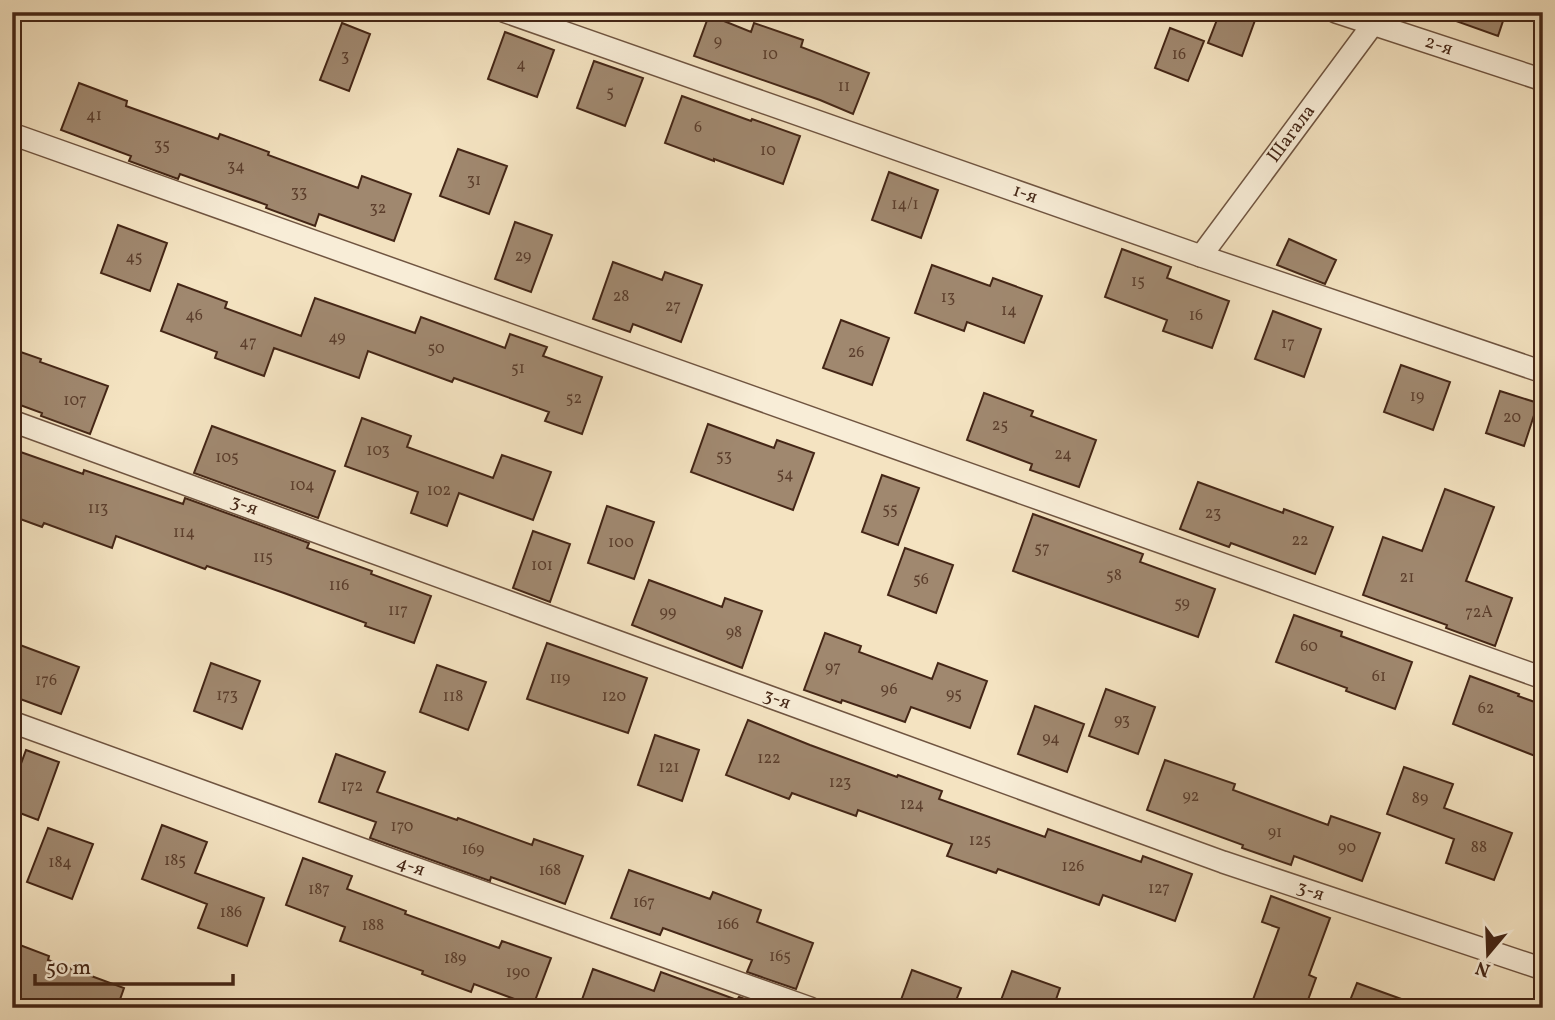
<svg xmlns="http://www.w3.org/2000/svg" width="1555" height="1020" viewBox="0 0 1555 1020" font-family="Vollkorn,serif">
	<rect width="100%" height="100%" fill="#f4e3c1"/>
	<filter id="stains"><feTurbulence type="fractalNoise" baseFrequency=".00286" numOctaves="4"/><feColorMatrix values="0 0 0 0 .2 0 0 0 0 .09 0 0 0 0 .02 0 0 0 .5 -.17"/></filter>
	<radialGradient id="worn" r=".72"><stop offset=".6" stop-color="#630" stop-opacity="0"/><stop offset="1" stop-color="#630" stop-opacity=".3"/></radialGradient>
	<path fill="#a0886f" stroke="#442616" stroke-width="2" d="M1220 12H1258L1242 56 1208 43Z
		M1440 12H1506L1498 36 1439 15Z
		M709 15 751 32 754 23 803 40 801 47 869 73 853 114 820 100 694 56Z
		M342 23 370 34 349 91 320 80Z
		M1170 28 1204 41 1188 81 1155 68Z
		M505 32 554 50 537 97 488 79Z
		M594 61 643 78 625 126 577 108Z
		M79 83 127 101 126 106 218 139 220 134 269 152 268 155 358 188 362 176 411 194 394 241 319 214 315 226 266 208 267 205 180 174 178 179 129 161 131 156 61 130Z
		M682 96 751 121 752 119 800 136 783 184 714 159V161L665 143Z
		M458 149 507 166 489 214 440 196Z
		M889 172 938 190 921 238 872 220Z
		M515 222 552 235 531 292 495 279Z
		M118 225 167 243 150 291 101 273Z
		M1289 239 1336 260 1325 284 1277 265Z
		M1122 249 1171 267 1167 278 1229 301 1212 348 1163 331 1167 320 1105 297Z
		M613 262 662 280 665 272 702 285 681 342 633 324 630 332 593 319Z
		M932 265 990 286 993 278 1042 296 1024 343 967 322 964 331 915 313Z
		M178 284 227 302 225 308 301 336 315 298 415 333 421 317 505 348 510 334 547 347 543 356 602 377 582 434 545 421 549 412 454 378 452 382 368 351 359 378 274 348 264 376 215 358 217 352 161 331Z
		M1273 311 1321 329 1304 377 1255 359Z
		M841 320 889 338 872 385 823 368Z
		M12 349 41 359 40 362 108 386 90 434 41 416 42 413 12 402Z
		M1401 365 1450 382 1433 430 1384 412Z
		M1500 391 1538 403 1524 446 1486 433Z
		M984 393 1033 411 1031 416 1096 440 1079 487 1030 470 1032 464 967 440Z
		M362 418 411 436 407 447 493 478 502 455 551 472 533 520 459 493 447 526 411 513 418 492 345 466Z
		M708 424 774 448 777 440 814 453 793 510 691 472Z
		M212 426 335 471 318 518 194 473Z
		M12 449 83 474 84 470 183 504 185 498 309 543 307 548 372 571 371 574 431 596 414 643 365 626 366 623 284 593 207 566 205 569 116 536 112 548 44 523 42 527 12 516Z
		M882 475 919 488 898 545 862 532Z
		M1198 482 1283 513 1284 509 1333 527 1315 574 1231 543 1229 547 1180 529Z
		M1445 489 1494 507 1466 581 1512 598 1495 646 1446 628 1447 625 1363 595 1383 537 1422 551Z
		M607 506 654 522 634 579 588 563Z
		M1033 514 1143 554 1140 562 1215 589 1198 637 1013 571Z
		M533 531 570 544 550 602 513 588Z
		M905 548 953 565 936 613 888 595Z
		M649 580 722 607 725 598 762 611 742 668 632 625Z
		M1294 615 1342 632 1341 636 1412 662 1395 709 1346 691 1347 688 1276 662Z
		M825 633 861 646 859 652 932 679 938 663 987 681 970 728 911 707 905 722 842 700 841 703 804 690Z
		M12 642 79 667 61 714 12 696Z
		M547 643 647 678 628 733 527 699Z
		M211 663 260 681 242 729 194 711Z
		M437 665 486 682 468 730 420 712Z
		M1470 676 1519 694 1518 696 1543 705V759L1453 724Z
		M1106 689 1155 707 1138 754 1089 736Z
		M1035 706 1084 724 1067 772 1018 754Z
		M748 720 810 745 897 777 898 775 942 791 939 799 1045 837 1048 829 1141 862 1143 856 1192 874 1175 921 1103 895 1099 905 998 869 996 873 947 856 952 844 858 810 856 816 792 793 789 799 726 775Z
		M655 735 699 750 682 801 638 785Z
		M26 750 59 762 38 820 12 810V788Z
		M336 754 385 772 377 792 457 820 458 818 532 845 534 839 583 856 565 904 491 877 490 881 370 838 376 822 319 802Z
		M1165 760 1235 784 1233 790 1328 825 1331 816 1380 833 1362 881 1294 856 1291 865 1242 848 1243 845 1147 810Z
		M1404 767 1453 784 1444 808 1512 833 1494 880 1446 863 1454 839 1387 814Z
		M162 825 207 842 195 873 264 898 247 946 198 928 207 904 142 879Z
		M48 828 93 844 72 899 27 882Z
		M303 858 352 876 347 889 406 911 405 914 499 948 502 941 551 958 533 1006 474 984 471 992 422 974 423 971 340 941 345 927 286 905Z
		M629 870 710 899 713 892 761 910 757 922 813 943 796 989 747 972 752 960 663 928 660 935 611 918Z
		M1271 896 1330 918 1309 975 1316 978 1305 1008H1250L1279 928 1262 922Z
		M12 942 49 956 48 960 124 988 117 1008H45L12 996Z
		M593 969 654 991 661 972 737 1000 739 997 770 1008H579Z
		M912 970 961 988 953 1008H898Z
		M1012 971 1060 988 1053 1008H998Z
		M1357 983 1418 1005V1008H1347Z"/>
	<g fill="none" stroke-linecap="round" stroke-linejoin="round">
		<g stroke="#705541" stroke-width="24">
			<g id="street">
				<path id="s1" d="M506 12 1201 256 1543 372"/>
				<path id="s2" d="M1336 12 1543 80"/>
				<path d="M12 134 1543 678"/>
				<path id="s3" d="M1201 256 1382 12"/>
				<path id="s4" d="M12 421 1223 862 1543 969"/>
				<path id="s5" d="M12 722 384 857 810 1008"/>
			</g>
		</g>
		<use href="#street" stroke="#f8edd7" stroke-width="21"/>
	</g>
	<g text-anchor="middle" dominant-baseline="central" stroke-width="5" stroke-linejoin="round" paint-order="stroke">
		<g font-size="16" fill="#5b3e2c">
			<text x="718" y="42">9</text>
			<text x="770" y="55">10</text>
			<text x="1179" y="55">16</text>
			<text x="345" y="57">3</text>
			<text x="521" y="65">4</text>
			<text x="844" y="87">11</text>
			<text x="610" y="93">5</text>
			<text x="94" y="116">41</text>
			<text x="698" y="128">6</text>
			<text x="162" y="146">35</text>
			<text x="768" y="151">10</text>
			<text x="236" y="167">34</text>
			<text x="474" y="181">31</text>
			<text x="299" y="193">33</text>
			<text x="905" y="205">14/1</text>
			<text x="378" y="209">32</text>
			<text x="523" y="257">29</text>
			<text x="134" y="258">45</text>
			<text x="1138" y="282">15</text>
			<text x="621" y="297">28</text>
			<text x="948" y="298">13</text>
			<text x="673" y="307">27</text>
			<text x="1009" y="311">14</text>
			<text x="194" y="316">46</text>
			<text x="1196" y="316">16</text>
			<text x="337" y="338">49</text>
			<text x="248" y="343">47</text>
			<text x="1288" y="344">17</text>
			<text x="436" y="349">50</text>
			<text x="856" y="353">26</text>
			<text x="518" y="369">51</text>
			<text x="1417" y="397">19</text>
			<text x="574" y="399">52</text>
			<text x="75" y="401">107</text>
			<text x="1512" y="418">20</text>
			<text x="1000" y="426">25</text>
			<text x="378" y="451">103</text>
			<text x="1063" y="455">24</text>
			<text x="724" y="457">53</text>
			<text x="227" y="458">105</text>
			<text x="785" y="475">54</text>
			<text x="302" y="486">104</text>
			<text x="439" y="491">102</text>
			<text x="98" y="509">113</text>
			<text x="890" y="510">55</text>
			<text x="1213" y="514">23</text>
			<text x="184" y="533">114</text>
			<text x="1300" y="541">22</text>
			<text x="621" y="543">100</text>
			<text x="1042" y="549">57</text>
			<text x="263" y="558">115</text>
			<text x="542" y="566">101</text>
			<text x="1114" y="576">58</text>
			<text x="1407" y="578">21</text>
			<text x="921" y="580">56</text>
			<text x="339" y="586">116</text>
			<text x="1182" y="604">59</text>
			<text x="398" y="611">117</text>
			<text x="668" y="613">99</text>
			<text x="1479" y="613">72А</text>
			<text x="734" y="633">98</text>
			<text x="1309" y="647">60</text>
			<text x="833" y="668">97</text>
			<text x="1379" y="677">61</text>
			<text x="560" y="679">119</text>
			<text x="46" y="681">176</text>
			<text x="889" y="690">96</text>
			<text x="954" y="695">95</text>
			<text x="227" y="696">173</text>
			<text x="453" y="697">118</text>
			<text x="614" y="697">120</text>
			<text x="1486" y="709">62</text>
			<text x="1122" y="721">93</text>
			<text x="1051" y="739">94</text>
			<text x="769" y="759">122</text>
			<text x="669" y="768">121</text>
			<text x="840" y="783">123</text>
			<text x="352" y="787">172</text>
			<text x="1191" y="797">92</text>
			<text x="1420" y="799">89</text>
			<text x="912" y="805">124</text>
			<text x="402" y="827">170</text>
			<text x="1275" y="833">91</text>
			<text x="980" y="841">125</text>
			<text x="1347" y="848">90</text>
			<text x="1479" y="848">88</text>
			<text x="473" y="850">169</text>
			<text x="175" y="861">185</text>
			<text x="60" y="863">184</text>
			<text x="1073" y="867">126</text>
			<text x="550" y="871">168</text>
			<text x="1159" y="889">127</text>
			<text x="319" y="890">187</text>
			<text x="644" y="903">167</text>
			<text x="231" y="913">186</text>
			<text x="728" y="925">166</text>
			<text x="373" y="926">188</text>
			<text x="780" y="957">165</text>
			<text x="455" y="959">189</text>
			<text x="518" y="973">190</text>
		</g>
		<g font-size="19" fill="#442616" stroke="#f8edd7">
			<text stroke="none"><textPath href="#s2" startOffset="108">2-я</textPath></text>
			<text stroke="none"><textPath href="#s3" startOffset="152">Шагала</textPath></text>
			<text stroke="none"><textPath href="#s1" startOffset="550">1-я</textPath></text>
			<text stroke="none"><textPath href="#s4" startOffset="247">3-я</textPath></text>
			<text stroke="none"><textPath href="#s4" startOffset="814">3-я</textPath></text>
			<text stroke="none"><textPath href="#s5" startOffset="424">4-я</textPath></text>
			<text stroke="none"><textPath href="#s4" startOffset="1381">3-я</textPath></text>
		</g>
	</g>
	<rect width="1555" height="1020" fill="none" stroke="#f4e3c1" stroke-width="42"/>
	<rect x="14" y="14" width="1527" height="992" fill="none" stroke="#442616" stroke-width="3.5"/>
	<rect x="21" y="21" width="1513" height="978" fill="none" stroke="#442616" stroke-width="2"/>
	<g transform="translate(1488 954) rotate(199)" stroke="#f8edd7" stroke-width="5" paint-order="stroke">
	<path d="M0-5L12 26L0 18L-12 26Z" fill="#442616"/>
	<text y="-10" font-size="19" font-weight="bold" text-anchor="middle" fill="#442616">N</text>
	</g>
	<path d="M35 974v10h198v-10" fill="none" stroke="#442616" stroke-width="3.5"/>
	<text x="46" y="974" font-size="21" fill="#442616" stroke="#f8edd7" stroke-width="5" paint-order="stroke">50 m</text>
	<rect width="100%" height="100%" filter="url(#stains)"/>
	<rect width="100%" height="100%" fill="url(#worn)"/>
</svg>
